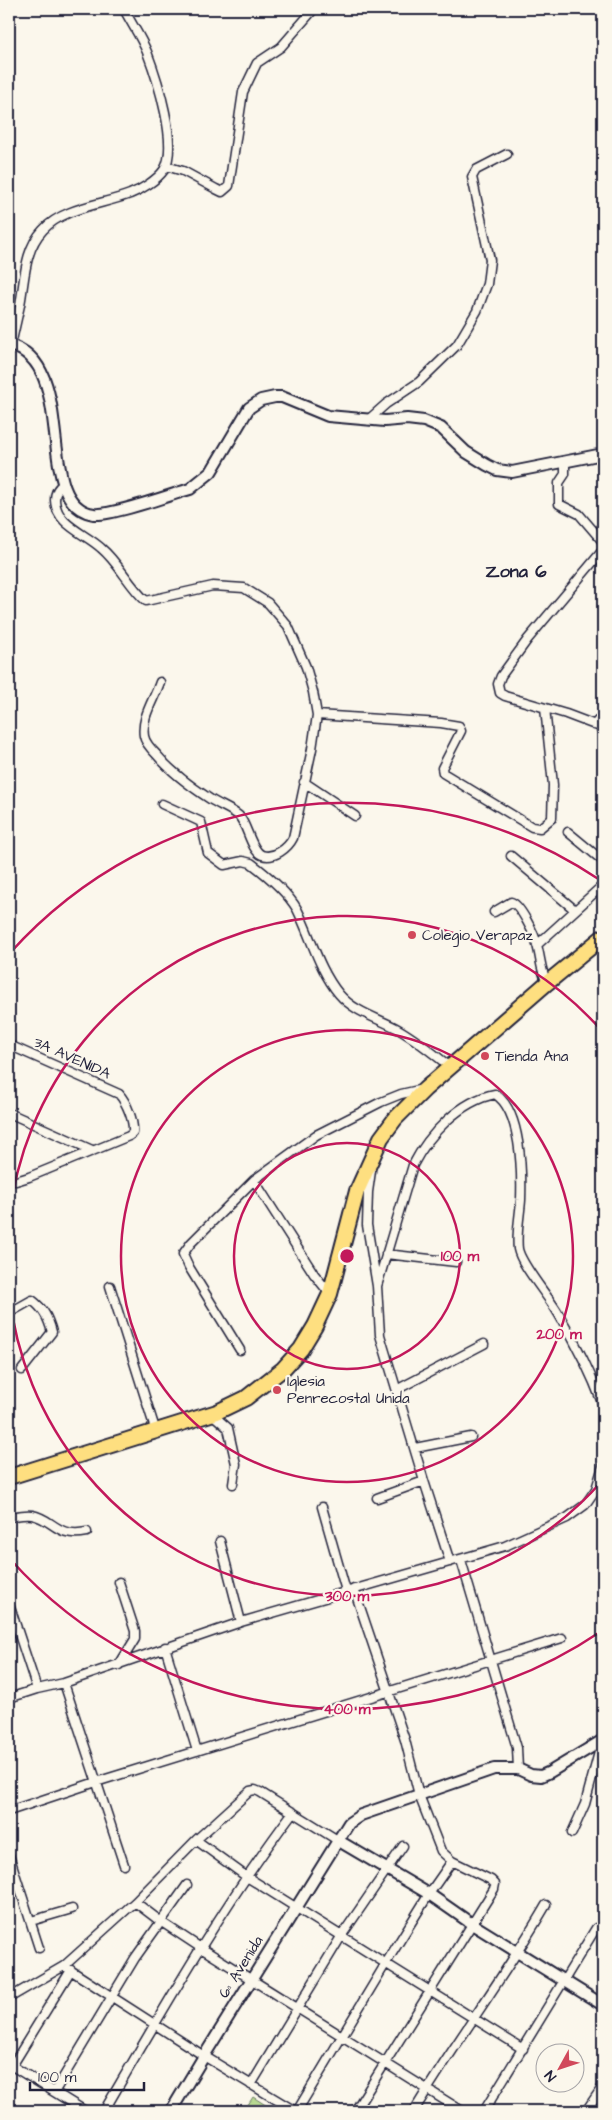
<svg xmlns="http://www.w3.org/2000/svg" width="612" height="2120" viewBox="0 0 612 2120" font-family="'Architects Daughter',sans-serif">
	<rect width="100%" height="100%" fill="#fbf7ec"/>
	<filter id="ink" filterUnits="userSpaceOnUse"><feTurbulence type="fractalNoise" baseFrequency=".02" numOctaves="2"/><feDisplacementMap in="SourceGraphic" scale="10" xChannelSelector="R" yChannelSelector="G"/><feConvolveMatrix kernelMatrix="1 2 1 2 8 2 1 2 1" color-interpolation-filters="sRGB"/></filter>
	<g filter="url(#ink)">
		<path fill="#b7d891" stroke="#6c7d66" d="M253 2097 275 2111H244Z"/>
		<g fill="none" stroke-linecap="round" stroke-linejoin="round">
			<g stroke="#22223b" stroke-width="11">
				<path id="street" d="M166 166 183 171 216 189 222 192 229 186 243 92 257 63 281 47 314 9
					M11 345C14 332 17 318 20 305 25 279 24 250 43 230 64 207 102 205 130 194 141 190 157 180 164 170 179 146 157 78 147 52 141 37 131 23 124 9
					M368 420 386 404 419 382 457 345 477 311 487 284 490 260 472 177 476 170 507 154
					M565 463V474L559 483V504L579 514 603 542
					M64 484C58 487 55 492 55 500 56 525 85 533 101 548 119 563 129 586 146 601L213 586 244 588 268 603 288 626 306 667 313 692 317 715 312 749 293 838C288 848 274 859 262 855 251 851 247 824 239 816 231 809 219 805 210 799 190 786 172 773 157 755 152 750 145 743 144 736 141 717 154 700 160 682
					M603 550 528 639 501 676 498 684 500 693 505 696 566 714 603 728
					M317 715 441 723 459 726 461 731 442 768 443 773 532 827 540 828 552 818 553 785 545 708
					M594 725 603 715
					M304 782 355 816
					M162 804 201 822 208 853 224 865 243 861 251 863C267 875 287 892 297 909 311 937 319 970 339 994 354 1012 378 1018 398 1029 417 1040 433 1053 450 1067
					M568 832 603 861
					M511 856 575 910
					M494 912 511 902C520 904 535 935 537 945 541 959 540 968 547 983
					M537 945 603 885
					M9 1045 119 1094C127 1103 134 1121 133 1133L129 1136 29 1177 16 1181 9 1179
					M9 1113 92 1150
					M371 1171 368 1192 367 1225 377 1286 380 1335 424 1481 450 1562
					M254 1180 314 1274 330 1294
					M386 1254 456 1262
					M110 1286 156 1432
					M377 1286 413 1165C429 1134 460 1101 495 1094 521 1110 522 1171 521 1200 520 1215 516 1234 518 1249 521 1265 549 1297 558 1313 576 1343 591 1373 603 1405
					M9 1313 32 1300C44 1309 48 1318 52 1332L22 1370
					M240 1350 189 1267 183 1254 191 1243 254 1180 316 1135 381 1102 401 1094 423 1089
					M398 1389 484 1344
					M212 1414 228 1428 236 1464 233 1484
					M415 1448 471 1437
					M377 1498 424 1481
					M322 1507 346 1591
					M9 1517C16 1516 25 1514 32 1515 54 1519 56 1538 87 1532
					M220 1541 241 1622
					M461 1560 517 1748 518 1769
					M354 1589 405 1740 419 1795 441 1851 452 1861 491 1880 495 1884 494 1889 355 2111
					M9 1604 37 1689
					M165 1647 197 1751
					M119 1665 135 1639V1631L119 1582
					M64 1683 124 1865
					M9 1698 37 1689 64 1683 241 1622 505 1546 567 1518 585 1505 596 1489 603 1466
					M9 1811 96 1782 562 1638
					M572 1833 585 1804 602 1741
					M196 1840 247 1877 523 2049
					M9 1855 39 1948
					M135 1902 160 1921 201 1948 462 2111
					M31 1921 72 1909
					M64 1966 204 2056 295 2111
					M9 1998 64 1966 135 1902 196 1840 250 1791 255 1790 260 1792 339 1841
					M9 2064 85 2111
					M12 2066 71 1970
					M251 2085 342 1935 403 1846
					M55 2091 135 1958 187 1885
					M104 2111C163 2010 222 1906 293 1812
					M297 2111 386 1963 429 1894 452 1861
					M414 2111C456 2041 505 1976 546 1905
					M484 2111 596 1928
					M586 2111 603 2086"/>
			</g>
			<g stroke="#22223b" stroke-width="14">
				<path id="secondary" d="M9 345C81 363 31 505 94 514 111 516 170 495 190 489L211 472 249 408 261 400 275 397H282L328 416 385 421 407 419 424 421 441 428 466 452 487 465 497 470 512 472 603 454
					M339 1841 429 1894 472 1924 603 2005
					M171 2111 204 2056 349 1823 361 1815 494 1769H518L531 1775 541 1776 550 1772 603 1740"/>
			</g>
			<g stroke="#22223b" stroke-width="18">
				<path id="highway" d="M9 1477 217 1412 246 1398 283 1369 301 1349 315 1326 330 1294 357 1191 381 1138 395 1119 425 1089 547 983 603 937"/>
			</g>
			<use href="#street" stroke="#fbf7ec" stroke-width="8"/>
			<use href="#secondary" stroke="#fbf7ec" stroke-width="10"/>
			<use href="#highway" stroke="#fedf80" stroke-width="14"/>
		</g>
	</g>
	<g fill="none" stroke="#c2185b" stroke-width="2.5">
		<circle cx="347" cy="1256" r="113"/>
		<circle cx="347" cy="1256" r="226"/>
		<path d="M602 1481A340 340 0 0 1 9 1292M9 1220A340 340 0 0 1 602 1031"/>
		<path d="M600 1632A453 453 0 0 1 10 1559M10 953A453 453 0 0 1 600 880"/>
	</g>
	<g fill="#d1495b" stroke="#fbf7ec" stroke-width="2">
		<circle cx="412" cy="935" r="5"/>
		<circle cx="485" cy="1056" r="5"/>
		<circle cx="277" cy="1390" r="5"/>
	</g>
	<g text-anchor="middle" dominant-baseline="central" stroke-width="4.5" stroke-linejoin="round" paint-order="stroke">
		<g font-size="15" fill="#22223b" stroke="#fbf7ec" text-anchor="start">
			<text x="422" y="935">Colegio Verapaz</text>
			<text x="495" y="1056">Tienda Ana</text>
			<text x="287" y="1381">Iglesia<tspan x="287" dy="17">Penrecostal Unida</tspan></text>
		</g>
		<g font-size="15" fill="#22223b" stroke="#fbf7ec">
			<text transform="translate(72 1058) rotate(24)">3A AVENIDA</text>
			<text transform="translate(241 1967) rotate(-58)">6ª Avenida</text>
		</g>
		<g font-size="18" font-weight="bold" fill="#22223b" stroke="#fbf7ec">
			<text x="516" y="571">Zona 6</text>
		</g>
	</g>
	<circle cx="347" cy="1256" r="8" fill="#c2185b" stroke="#fbf7ec" stroke-width="2.5"/>
	<g font-size="15" text-anchor="middle" font-weight="bold" fill="#c2185b" stroke="#fbf7ec" stroke-width="4.5" stroke-linejoin="round" paint-order="stroke">
		<text x="460" y="1261">100 m</text>
		<text x="559" y="1339">200 m</text>
		<text x="347" y="1601">300 m</text>
		<text x="347" y="1714">400 m</text>
	</g>
	<rect width="612" height="2120" fill="none" stroke="#fbf7ec" stroke-width="30"/>
	<rect x="15" y="15" width="582" height="2090" fill="none" stroke="#22223b" stroke-width="2" filter="url(#ink)"/>
	<g transform="translate(560 2068) rotate(230)"><circle r="24" fill="#fbf7ec" stroke="#a4a2a5"/>
	<path d="M0-4L9 19L0 12L-9 19Z" fill="#d1495b"/>
	<text y="-8" font-size="14" font-weight="bold" text-anchor="middle" fill="#22223b">N</text>
	</g>
	<path d="M30 2082v8h114v-8" fill="none" stroke="#22223b" stroke-width="2.5"/>
	<text x="38" y="2082" font-size="15" fill="#22223b" stroke="#fbf7ec" stroke-width="4" paint-order="stroke">100 m</text>
</svg>
